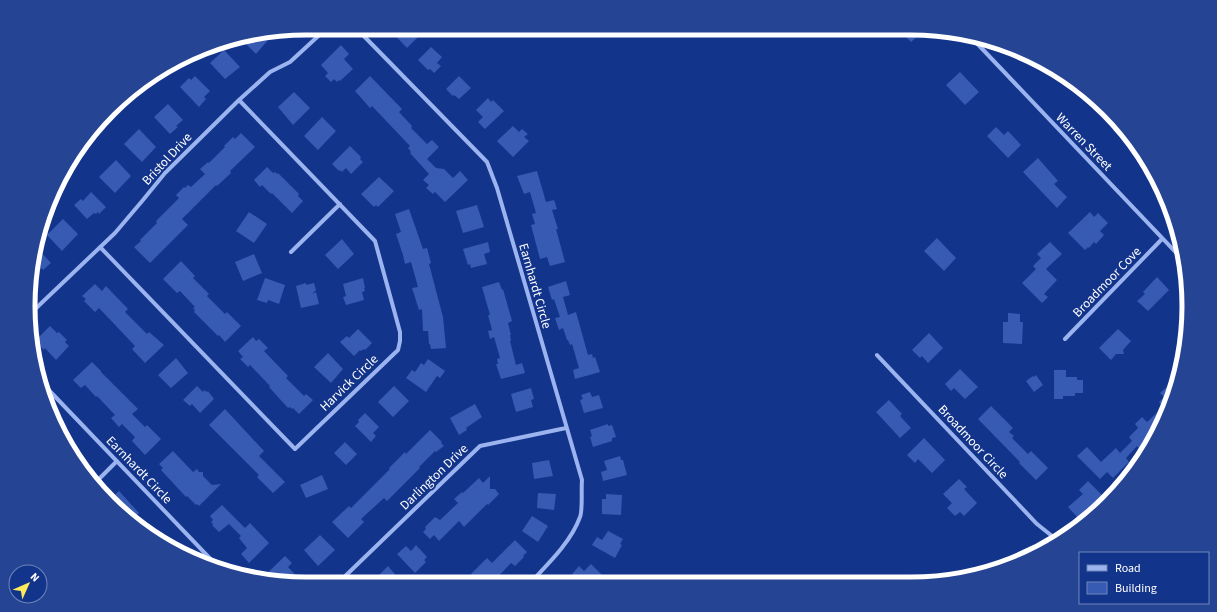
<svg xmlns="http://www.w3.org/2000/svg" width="1217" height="612" viewBox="0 0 1217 612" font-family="'Source Sans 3',sans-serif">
	<rect width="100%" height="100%" fill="#13348b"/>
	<path fill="#375ab2" d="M388 28H419L423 32 407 48Z
		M898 29H918L922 32 911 42Z
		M263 35 268 40 256 54 241 39Z
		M341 45 349 54 344 59 353 69 340 81 339 80 337 82 334 79 331 82 325 76 328 73 321 65Z
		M431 47 442 57 437 63 441 66 434 73 430 69 428 70 418 60Z
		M224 50 240 67 225 79 210 63Z
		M960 72 979 92 965 105 946 85Z
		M1062 74 1080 85 1090 95 1084 101 1060 76Z
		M195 76 210 91 204 97 206 99 199 107 180 87 189 78 191 80Z
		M370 76 402 109 399 112 412 126 411 128 427 144 432 140 439 147 427 159 436 168 444 169 453 178 460 171 468 180 445 202 435 192 433 194 426 188 429 185 423 180 429 174 410 153 411 152 408 148 410 146 372 106 370 108 355 91Z
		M459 76 471 88 459 99 454 95 453 96 446 89Z
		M294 92 310 108 293 125 278 107Z
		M488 98 491 102 493 100 504 111 485 129 478 122 483 117 476 110Z
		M168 104 183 120 176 126 178 127 170 134 154 117Z
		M322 117 336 131 318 150 304 136Z
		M1114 117 1120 123 1130 137 1125 143 1113 130 1115 129 1108 122Z
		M513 126 519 132 522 129 528 134 524 137 529 141 513 157 497 141Z
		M996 127 1004 135 1008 131 1021 145 1008 158 987 136Z
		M139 129 156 147 142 162 124 144Z
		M241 133 255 147 230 171 231 173 217 186 216 185 182 219 188 225 150 263 134 247 141 241 140 240 157 223 156 221 179 198 176 195 184 187 185 188 188 185 191 187 205 174 200 169 208 162 209 163 225 147 224 146 233 137 235 139Z
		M350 146 361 157 360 159 363 162 351 174 346 168 342 172 340 170 339 171 332 164Z
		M1038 158 1058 181 1054 184 1067 197 1057 208 1023 172Z
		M116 160 131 176 115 193 99 177Z
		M267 167 273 173 275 172 277 174 278 173 299 194 298 196 303 201 292 213 272 193 271 194 262 185 260 187 254 180Z
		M537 171 546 202 554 200 557 209 552 210 558 229H556L565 262 550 266 547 257 540 259 531 225 535 224 532 214 536 213 530 192 524 194 517 176Z
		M379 177 394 191 378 207 376 205 374 207 361 194Z
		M91 192 106 207 99 214 98 212 96 214 94 213 87 219 74 205 81 199 83 201Z
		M477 205 484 227 463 233 456 211Z
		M409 209 423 249 427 248 431 263 429 264 443 317 446 348 431 349 430 344H429L428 331H423L422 309 419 310 412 288 418 287 411 262 405 264 403 255 396 234 401 232 395 214Z
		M249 212 267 224 254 243 236 231Z
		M1090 212 1094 217 1098 213 1108 223 1100 231 1104 235 1096 244 1094 242 1089 248 1088 247 1085 250 1068 233Z
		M63 219 78 234 62 251 47 235Z
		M937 238 956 258 944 271 924 251Z
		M342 239 354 254 338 269 325 255Z
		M488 242 490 252 484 254 487 264 471 268 470 264 468 265 463 249Z
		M1050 242 1062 254 1046 269 1057 280 1044 294 1048 297 1042 303 1022 283 1036 269 1033 266 1041 258 1037 254Z
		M35 246 51 263 43 270 42 268 40 270 38 268 33 273V252Z
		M254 254 262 273 243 281 235 262Z
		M181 261 195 276 193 278 209 294 207 296 225 314 227 312 241 326 225 342 219 335 218 336 194 312 195 310 193 308 195 307 180 291 177 293 163 279Z
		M1157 277 1169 290 1148 311 1137 301 1145 294 1143 292Z
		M265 278 285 285 279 304 268 300 267 303 257 300Z
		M363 278 365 288H364L365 291 362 292 364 300 346 305 343 297 346 296 343 284Z
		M566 281 570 295 563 297 568 315 576 312 588 355 592 354 593 358 595 357 600 372 575 379 573 370 579 368 572 344 570 345 568 340H567L563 328 559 330 555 318 560 317 554 299 552 300 548 287Z
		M499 282 502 290 503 289 512 321 508 323 511 335H510L511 341H510L516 365 522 363 525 373 501 379 496 364H498L497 359 500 358 494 337 490 339 488 331 492 330 488 315H490L482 287Z
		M306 283V285L314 283 316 290 312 294 316 292 319 304 301 308 296 286Z
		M95 284 102 291 106 286 128 309 125 312 147 334 149 332 164 345 145 363 132 349 135 346 99 308 95 312 84 301 86 299 82 296Z
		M1008 313 1020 314V322H1023L1022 344 1003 343V322H1008Z
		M50 326 57 333 59 332 67 340 65 342 69 346 56 360 45 348 44 350 35 341Z
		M358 329 372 343 365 350 364 349 361 351 360 350 354 356 340 342 347 336 349 338Z
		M1118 329 1131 341 1123 350 1124 354H1116L1111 360 1099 348Z
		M929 333 943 348 928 363 922 356 920 358 912 350Z
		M253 337 256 341 259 339 268 348 264 351 288 376 286 378 304 396 306 394 313 400 299 414 293 408 292 409 290 407 288 408 269 387 270 386 250 365 248 367 240 359 243 357 238 351Z
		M328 353 343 369 331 383 314 367Z
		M176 358 188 373 171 388 158 375Z
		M428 359 445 371 440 378 437 376 426 392 406 378 412 370 415 372 421 363 424 365Z
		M92 362 101 371V372L138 409 132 414 145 427 147 425 161 439 145 455 132 441 135 437 122 424 119 427 111 418 115 415 97 396 96 397 85 385 81 388 73 380Z
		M960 369 978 387 965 399 954 388 951 391 945 384Z
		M1054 370H1066V377H1077V380H1083V393H1075V396H1063V399H1054Z
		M1036 375 1043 385 1034 392 1026 381 1033 376 1034 377Z
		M1177 385 1161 427 1156 432 1157 434 1155 438 1141 451 1137 446 1126 458 1129 462 1113 478 1107 472 1100 479 1077 456 1087 447 1101 462 1116 448 1120 453 1132 441 1129 437 1138 428 1135 424 1142 417 1147 422 1163 407 1159 402 1164 397 1160 393 1167 387 1171 391Z
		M197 386 203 392 204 390 207 392 208 391 214 399 200 413 192 404 190 406 183 400Z
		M394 386 409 401 393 417 378 402Z
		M531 388 534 399 531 400 533 407 516 412 511 394Z
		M590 392 592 397 599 395 603 408 584 413 580 400 583 399 581 395Z
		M889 400 902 414 900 416 911 428 900 438 876 412Z
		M475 404 482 417 466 428 467 430 459 435 450 418Z
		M991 406 1013 428 1009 432 1014 436 1012 438 1028 454 1031 451 1048 468 1036 480 1019 463 1020 462 978 419Z
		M225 409 264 451 259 456 285 482 273 493 257 477 259 475 209 425Z
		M365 413 379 427 373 433 376 436 371 442 355 426 359 422 358 420Z
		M608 424V426L612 425 616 437 612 438V441L593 447 590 437 592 436 590 430Z
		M430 430 442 442 441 443 444 446 436 452 435 451 419 467 420 468 387 501 384 498 361 519 364 522 348 538 332 522 349 506 351 508 390 469 389 468 405 452 406 454Z
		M924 438 945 460 932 473 918 459 915 463 907 455Z
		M345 442 357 454 346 465 334 453Z
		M173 451 193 472 197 469 199 472H203V476L212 485 221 484 199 506 197 504 196 505 187 496 186 497 161 470 163 468 159 464Z
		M620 456 621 460H623L627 475 603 481 601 472 607 470 604 461Z
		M549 460 553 476 534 479 532 463Z
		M322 475 328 489 306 498 300 485Z
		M490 476V489H495L499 494 488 505 487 504 464 527 459 521 439 541 434 535 430 539 423 532 426 529 425 527 435 517 440 520 458 503 454 499 462 492 463 493 479 478 483 483Z
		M959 479 967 487 964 489 977 503 964 516 960 512 955 516 947 508 952 503 943 494Z
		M1088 481 1103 496 1079 519 1068 507 1083 494 1079 490Z
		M119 491 139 513 133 519 115 506 116 505 110 499Z
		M538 493 556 494 554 510 537 508Z
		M606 494 622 495 621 515 602 514V499H606Z
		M222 505 245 528 250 523 269 543 249 563 241 554 247 548 239 538 241 536 229 524 219 532 212 525 213 524 211 522 213 520 210 516Z
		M532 516 548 526 538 542 522 531Z
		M608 531 623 539 620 544 622 545 615 558 592 545 597 537 602 540Z
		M320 535 335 550 318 566 304 550Z
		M515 540 527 552 523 556 524 557 515 566 511 563 492 583H480L471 574 487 558 492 563Z
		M416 545 427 557 424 560 426 562 415 573 397 554 406 546 411 551Z
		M285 556 292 563 288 567 303 583H288L261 579Z
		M591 564 603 576 597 583H580L572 574 579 566 584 571Z
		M388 566 399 579 395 583H371Z"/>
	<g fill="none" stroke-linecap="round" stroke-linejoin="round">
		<path stroke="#9bb4f0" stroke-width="4" d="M356 28 487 162 497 188 582 480C581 489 583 510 580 517 571 542 548 564 530 583
			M969 35 1185 262
			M100 247 295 449 398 350 400 341V332L375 241 239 100
			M291 252 340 204
			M31 313 115 233 143 200 165 173 239 100 270 72 290 62 327 28
			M1065 339 1162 239
			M877 355 1037 524 1057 540
			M43 384 221 570
			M95 483 117 461
			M338 583 480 446 566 428"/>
	</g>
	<g text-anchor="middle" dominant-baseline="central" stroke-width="4" stroke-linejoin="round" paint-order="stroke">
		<g font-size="13" fill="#fff" stroke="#13348b">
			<text transform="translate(1084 142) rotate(46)">Warren Street</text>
			<text transform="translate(167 159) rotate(-47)">Bristol Drive</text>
			<text transform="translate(1107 282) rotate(-46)">Broadmoor Cove</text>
			<text transform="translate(535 286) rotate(74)">Earnhardt Circle</text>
			<text transform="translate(349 383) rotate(-44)">Harvick Circle</text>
			<text transform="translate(973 442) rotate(47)">Broadmoor Circle</text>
			<text transform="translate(139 470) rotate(46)">Earnhardt Circle</text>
			<text transform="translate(434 477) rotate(-44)">Darlington Drive</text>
		</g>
	</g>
	<path d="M0 0H1217V612H0ZM306 35H911A271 271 0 0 1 1182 306V306A271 271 0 0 1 911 577H306A271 271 0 0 1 35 306V306A271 271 0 0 1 306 35Z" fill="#264494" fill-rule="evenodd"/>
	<path fill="none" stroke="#fff" stroke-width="5" d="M306 35H911A271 271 0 0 1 1182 306V306A271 271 0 0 1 911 577H306A271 271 0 0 1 35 306V306A271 271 0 0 1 306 35Z"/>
	<rect x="1079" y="552" width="130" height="52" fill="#13348b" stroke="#7185b9"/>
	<rect x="1087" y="565" width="20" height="6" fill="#9bb4f0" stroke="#7185b9"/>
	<text x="1115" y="572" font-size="12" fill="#ffffff">Road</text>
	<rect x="1087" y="582" width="20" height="12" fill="#375ab2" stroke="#7185b9"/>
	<text x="1115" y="592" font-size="12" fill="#ffffff">Building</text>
	<g transform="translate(28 584) rotate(45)"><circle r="19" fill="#13348b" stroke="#7185b9"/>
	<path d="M0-3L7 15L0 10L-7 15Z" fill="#ffea5a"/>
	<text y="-6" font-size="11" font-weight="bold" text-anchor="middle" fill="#ffffff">N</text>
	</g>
</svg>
